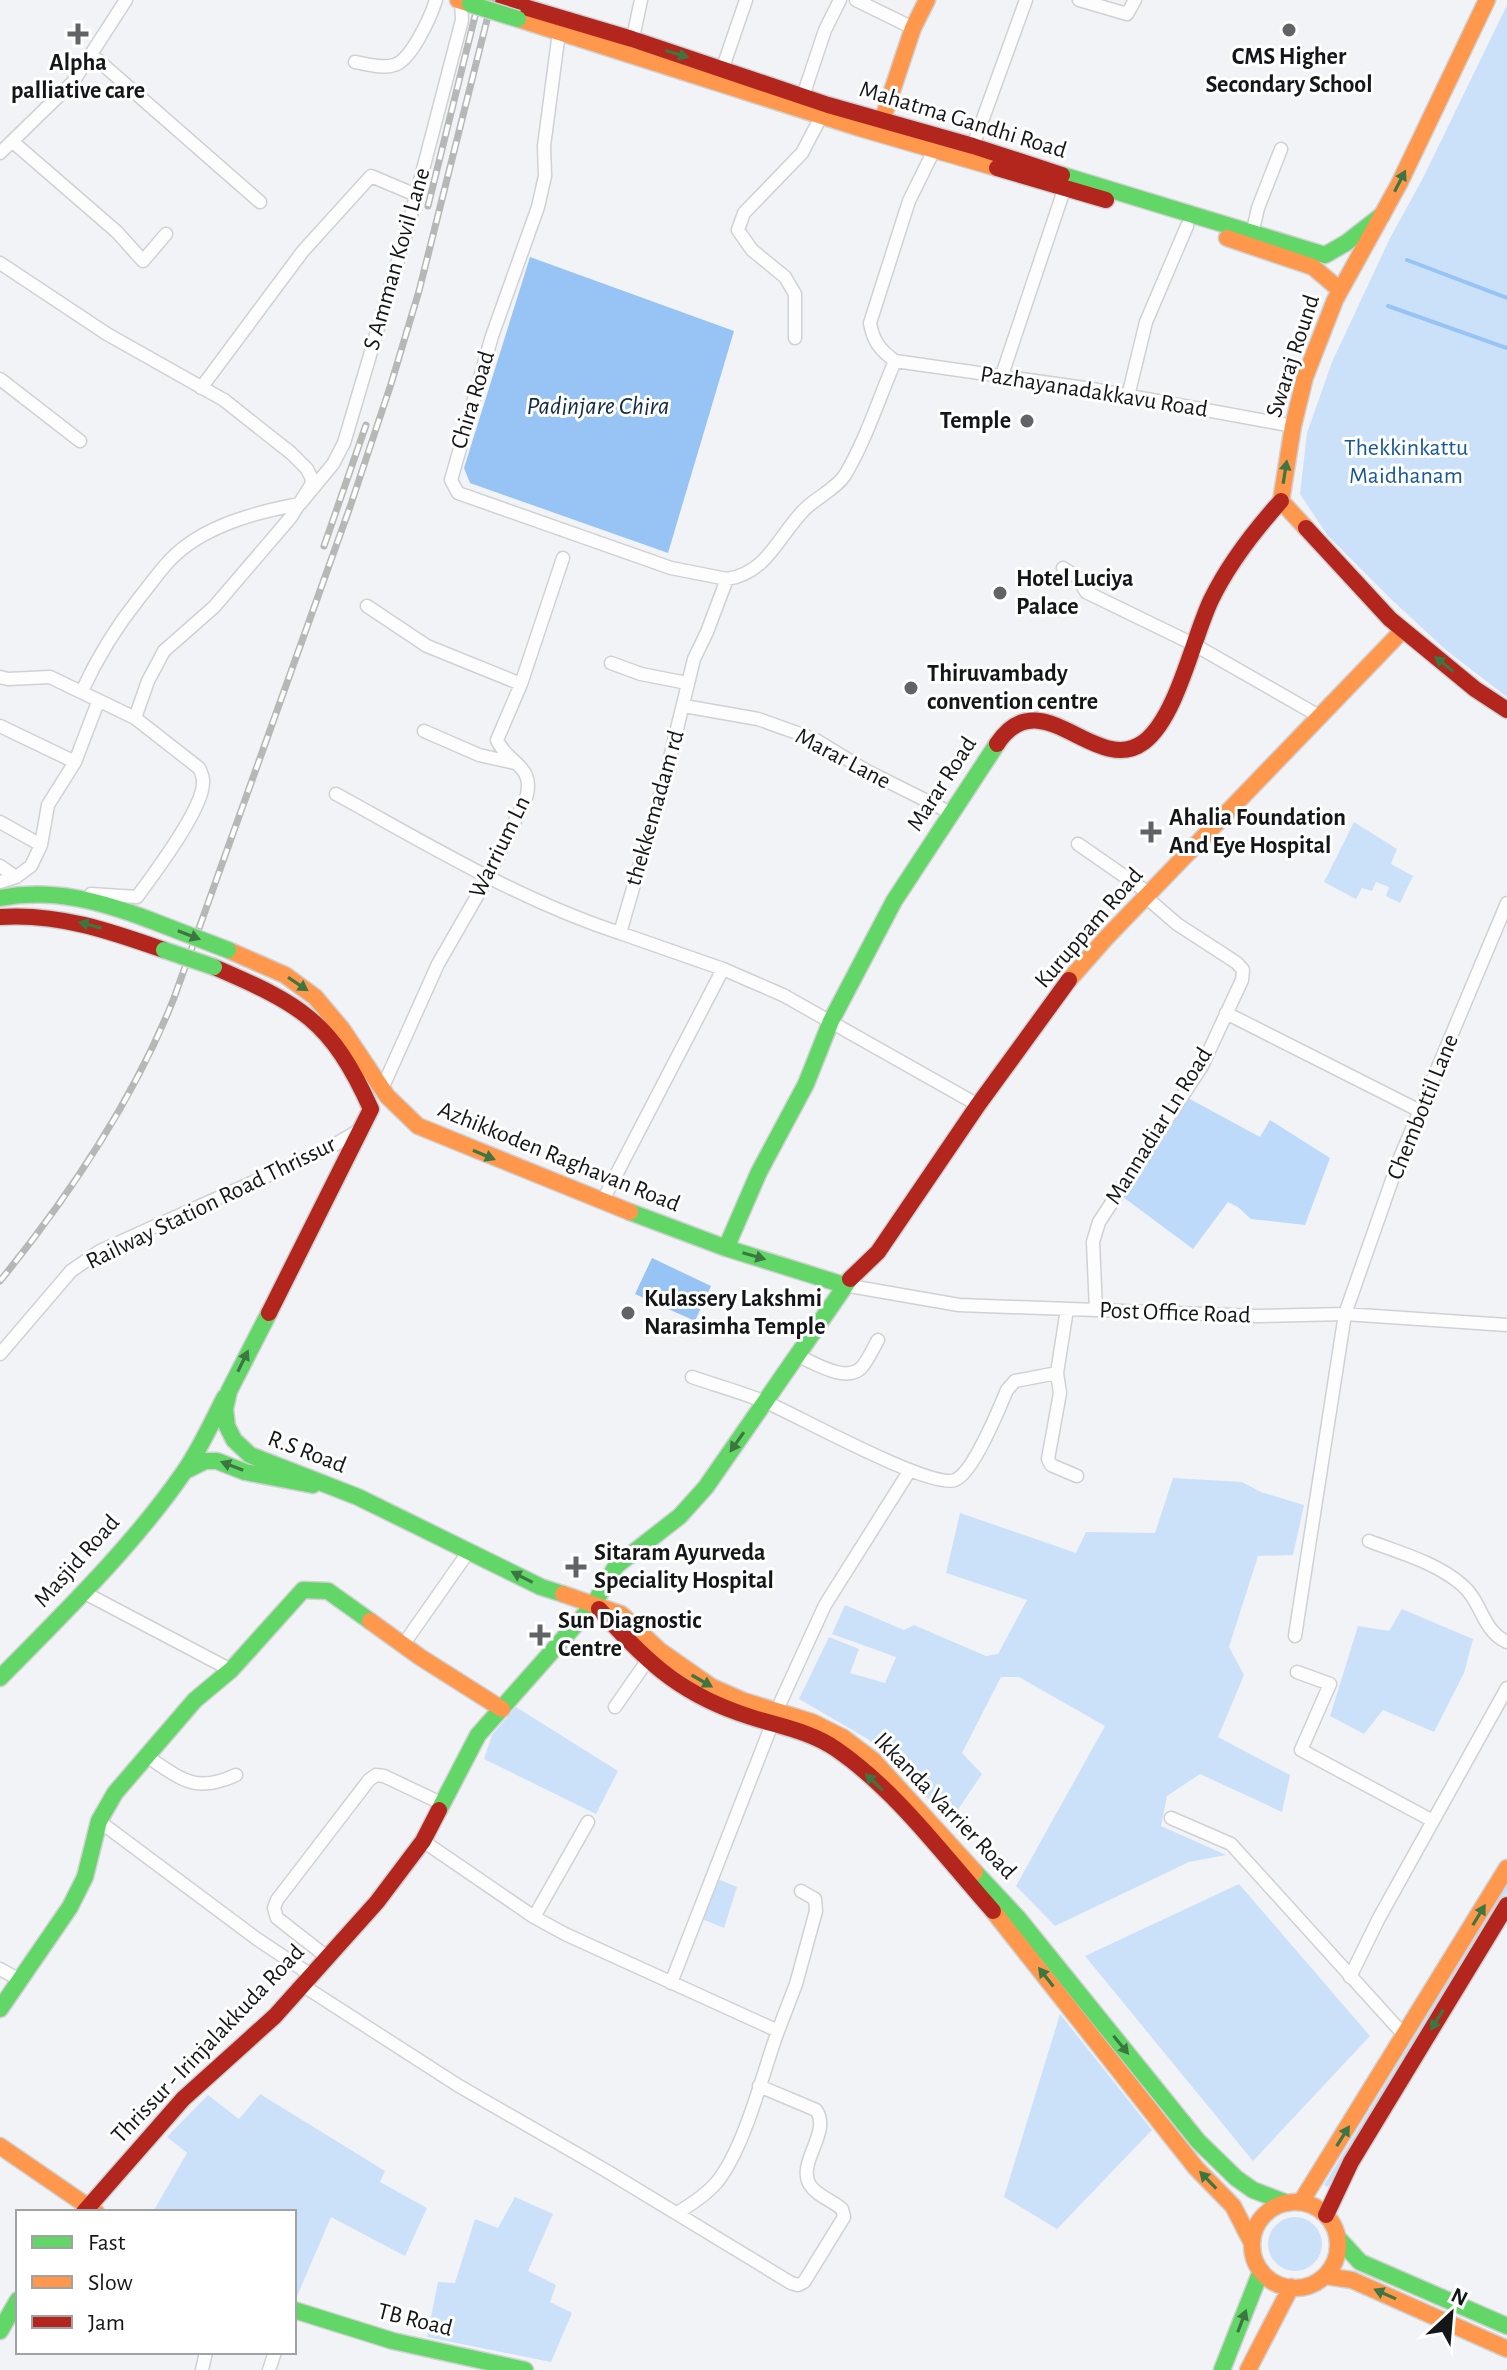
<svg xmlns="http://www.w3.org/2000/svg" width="1507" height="2370" viewBox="0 0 1507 2370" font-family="'Alegreya Sans',sans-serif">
	<rect width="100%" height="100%" fill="#f1f3f6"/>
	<path fill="#cbe1fa" d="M1507 5V697L1446 650 1392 600 1328 536 1300 494 1307 433 1332 362 1390 238 1423 178Z
		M1354 822 1397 849 1391 864 1413 876 1400 903 1386 896 1389 887 1376 882 1372 891 1362 888 1356 899 1324 882Z
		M1173 1478 1242 1482 1261 1492 1304 1505 1293 1555 1258 1556 1229 1647 1244 1675 1218 1737 1290 1775 1282 1812 1200 1774 1167 1796 1161 1826 1226 1855 1189 1862 1055 1926 1016 1886 1105 1726 1019 1677H1001L962 1753 982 1774 959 1808 955 1825 868 1739 799 1699 829 1637 859 1649 850 1673 885 1683 896 1657 832 1634 845 1605 904 1630 914 1625 986 1656 998 1654 1027 1600 946 1573 960 1513 1076 1553 1086 1532 1155 1533Z
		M1402 1609 1473 1639 1464 1673 1434 1732 1383 1710 1364 1734 1330 1716 1358 1626 1389 1631Z
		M516 1707 618 1771 596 1814 484 1759 492 1735Z
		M718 1879 737 1887 724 1928 702 1919Z
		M1239 1884 1370 2036 1253 2161 1085 1956Z
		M1507 1884V1893L1328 2187 1324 2185Z
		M1060 2014 1152 2130 1057 2229 1004 2197Z
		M260 2094 385 2171 380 2182 427 2208 405 2256 331 2217 295 2301 294 2212 154 2210 187 2153 167 2137 208 2095 239 2119Z
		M515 2197 553 2214 528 2271 556 2285 550 2302 572 2313 551 2362 427 2337 438 2282 455 2283 475 2219 498 2228Z
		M1268 2244a27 27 0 1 1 54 0a27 27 0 1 1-54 0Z"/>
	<path fill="#bddafa" d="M1188 1098 1260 1137 1270 1120 1330 1158 1305 1225 1251 1219 1238 1207 1228 1202 1193 1249 1123 1197Z"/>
	<path fill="#97c4f5" d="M530 257 734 331 668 553 470 483 464 468Z
		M652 1258 711 1286 695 1321 635 1294Z"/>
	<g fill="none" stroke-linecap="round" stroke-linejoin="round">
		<path stroke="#97c4f5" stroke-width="4" d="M1407 260 1507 298
			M1388 306 1507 348"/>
		<g stroke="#cfd1d3" stroke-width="15">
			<path id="street" d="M856 0 913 28
				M1079 0 1127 14 1135 0
				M559 32 544 146 545 176 538 207 492 336 451 480 458 493 671 568 727 579C767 573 778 537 803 511 815 498 835 490 845 475 866 440 879 398 895 361
				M631 47 641 0
				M92 55 260 202
				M355 62C367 64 383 69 394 65 411 61 431 16 436 0
				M722 70 746 0
				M803 96 825 30 840 0
				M13 142 117 232 143 261 166 234
				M938 142 909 201 870 323C873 341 880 350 895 361L1092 389 1293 426
				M973 146 1026 0
				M0 153 73 82 126 0
				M1252 234 1258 208 1281 149
				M0 263 107 334 224 400 291 453 307 469 312 479 311 485 291 517 214 607 164 651 148 681 135 718 50 677 8 679 0 677
				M795 338V294L785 277 752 250 738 230 744 213 802 153 822 115
				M1001 378 1065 187
				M0 379 80 441
				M201 388 303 251 371 176 416 195
				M1128 396 1146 322 1187 226
				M1063 568 1077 577 1086 592 1193 644 1319 716
				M727 579 707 632 694 659 665 778 620 933 723 969 783 995 978 1105
				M367 606 427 646 521 684
				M611 663 641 674 687 683
				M82 691C98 656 116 627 140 597 150 585 160 570 171 559 203 526 256 512 300 504L333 464 344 443 408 227 462 20 461 0
				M684 706 758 719 814 739 865 770 951 813
				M0 726 75 762
				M424 731 479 755 515 763
				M336 794C429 845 519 900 620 933
				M0 822 41 845
				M1078 844 1150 894
				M0 866 16 877
				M0 882 16 877 31 866 41 845 48 805 75 762 98 702
				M91 894 137 897C153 875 205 807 203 781 203 776 201 772 199 768L135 718
				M1226 1013 1420 1111
				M381 1091 438 964 488 877 526 798C536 765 507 764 497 740L521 684 563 558
				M602 1202 723 969
				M844 1285 959 1305 1257 1316 1345 1314 1507 1325
				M1096 1310 1093 1242 1099 1222 1202 1066 1242 980 1243 970 1237 963 1177 924 1147 898
				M0 1354 71 1271 100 1251 331 1147 361 1129
				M798 1356C815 1363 845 1383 861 1368 868 1361 873 1348 878 1340
				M1057 1373 1060 1393 1048 1459 1051 1465 1077 1476
				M692 1377C718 1386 744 1393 768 1403 800 1417 930 1489 955 1480 973 1473 999 1409 1007 1390L1015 1381 1057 1373 1067 1309
				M1369 1541C1400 1553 1435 1562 1461 1584 1482 1601 1482 1631 1507 1642
				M83 1592 231 1670
				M1295 1636 1345 1314 1399 1160 1507 903
				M403 1645 469 1551
				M1297 1672 1330 1684 1301 1750 1433 1821
				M615 1707 647 1661
				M146 1756C182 1779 194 1794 236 1775
				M1171 1818 1231 1844 1405 2036
				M99 1821 257 1939 311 1975
				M423 1841 534 1917 565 1934 778 2031C762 2075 745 2147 717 2182 706 2195 692 2204 677 2213
				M534 1917 588 1822
				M327 1957 277 1918 274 1908 277 1900 369 1780 376 1775 384 1776 443 1804
				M0 1969 20 1980
				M1350 1977 1379 1918 1507 1688
				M671 1983 781 1701 825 1605 910 1470
				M302 1985 459 2086 605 2170 791 2283 798 2285 804 2282 844 2217 842 2209C833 2201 816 2195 810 2185 796 2163 832 2132 816 2110L759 2086
				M778 2031 796 1984 816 1911 815 1899 801 1891
				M202 2370 206 2352
				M269 2370 275 2352"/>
		</g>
		<g stroke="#cfd1d3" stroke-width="19">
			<path id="fast" d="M1062 175 1325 255 1346 243 1382 215
				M0 898C53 888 100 901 150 920
				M630 1212 726 1248 844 1285
				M726 1248 759 1172 806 1084 831 1021 894 901 997 744
				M269 1313 229 1391 225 1409 227 1426 234 1440 250 1455 358 1497 541 1587 563 1594
				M185 1471 205 1461H217L245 1472 313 1485
				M0 1678C64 1613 132 1547 184 1472 200 1449 212 1422 225 1397
				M439 1810 478 1735 594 1604 616 1566 680 1516 706 1487 850 1279
				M975 1872 1018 1918 1198 2141 1236 2178 1253 2190 1287 2203
				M0 2009 70 1907 85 1877 99 1821 115 1793 195 1700 231 1670 303 1590 328 1591 370 1621
				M1338 2238 1360 2262 1507 2326
				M294 2310 393 2341 525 2370
				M0 2331 18 2300
				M1222 2370 1261 2271"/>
		</g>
		<g stroke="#cfd1d3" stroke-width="19">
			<path id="slow" d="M458 0 470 4
				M518 19 856 127 997 168
				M882 121 913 28 927 0
				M1227 238 1313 267 1340 290
				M1306 528 1281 501 1293 426 1305 377 1335 300 1399 184 1487 0
				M228 950 285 975 315 997 342 1029 387 1096 418 1126 630 1212
				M1069 980 1106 938 1403 630
				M563 1594 621 1614 659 1650 712 1687 744 1701 812 1722 844 1738 873 1760 975 1872
				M370 1621 420 1657 502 1709
				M993 1911 1196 2168 1233 2206 1252 2243
				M0 2146 96 2212
				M1301 2202 1507 1868
				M1252 2245a43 43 0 1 1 86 0a43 43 0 1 1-86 0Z
				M1325 2276 1352 2280 1507 2349
				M1248 2370 1291 2287"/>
		</g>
		<g stroke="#cfd1d3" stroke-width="19">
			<path id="jam" d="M501 0 632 39 828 105 973 146 1062 175
				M997 168 1106 200
				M1306 528 1390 619 1475 689 1507 710
				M997 744C1041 677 1096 778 1144 742 1177 717 1193 638 1211 600 1229 563 1254 531 1281 501
				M0 917C58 913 110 931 164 950
				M214 967C300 1004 331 1020 371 1109L269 1313
				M850 1279 878 1252 978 1105 1069 980
				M599 1609C644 1658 674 1690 739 1713 771 1725 807 1729 836 1749 897 1791 944 1856 993 1911
				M84 2212 183 2099 275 2016 377 1902 423 1841 439 1810
				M1326 2215 1351 2162 1507 1905"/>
		</g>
		<use href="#street" stroke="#fdfdfe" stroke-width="12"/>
		<use href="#fast" stroke="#63d668" stroke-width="16"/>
		<use href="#slow" stroke="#ff974d" stroke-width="16"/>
		<use href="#jam" stroke="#b3261e" stroke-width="16"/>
		<g stroke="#b6b7b7" stroke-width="7">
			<path id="rail" d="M428 206 479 0
				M324 546 366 425
				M0 1281C70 1195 133 1101 174 998L350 507 391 384 419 291 492 0"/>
		</g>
		<use href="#rail" stroke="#fff" stroke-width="4" stroke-dasharray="12" stroke-linecap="butt"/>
		<g stroke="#cfd1d3" stroke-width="19" stroke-linecap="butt">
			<path id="fast-bridge" d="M470 4 518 19
				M150 920 228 950
				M164 950 214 967"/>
		</g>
		<use href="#fast-bridge" stroke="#63d668" stroke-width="16"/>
	</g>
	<defs><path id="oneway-solid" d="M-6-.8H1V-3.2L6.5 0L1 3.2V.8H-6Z" transform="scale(2)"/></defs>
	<g fill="#3c7640">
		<use href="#oneway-solid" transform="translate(677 54) rotate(17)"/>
		<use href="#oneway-solid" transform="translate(1400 181) rotate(-63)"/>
		<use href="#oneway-solid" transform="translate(1285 472) rotate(-81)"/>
		<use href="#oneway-solid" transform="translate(1444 664) rotate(-141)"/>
		<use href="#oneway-solid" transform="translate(90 925) rotate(-165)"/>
		<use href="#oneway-solid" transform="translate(189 935) rotate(21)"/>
		<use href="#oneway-solid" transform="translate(298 984) rotate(34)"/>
		<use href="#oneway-solid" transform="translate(484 1155) rotate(23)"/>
		<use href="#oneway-solid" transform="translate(754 1256) rotate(16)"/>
		<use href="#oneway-solid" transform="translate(243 1361) rotate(-64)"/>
		<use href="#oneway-solid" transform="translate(737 1442) rotate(125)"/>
		<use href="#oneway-solid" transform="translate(232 1466) rotate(-159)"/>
		<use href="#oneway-solid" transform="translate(522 1577) rotate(-153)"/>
		<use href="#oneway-solid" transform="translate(702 1681) rotate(30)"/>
		<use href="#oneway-solid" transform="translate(874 1782) rotate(-136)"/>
		<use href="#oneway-solid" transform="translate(1479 1915) rotate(-59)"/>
		<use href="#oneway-solid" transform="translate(1046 1977) rotate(-128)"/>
		<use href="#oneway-solid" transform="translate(1437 2020) rotate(122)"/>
		<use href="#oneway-solid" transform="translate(1121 2045) rotate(51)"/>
		<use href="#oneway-solid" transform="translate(1343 2136) rotate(-58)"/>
		<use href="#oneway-solid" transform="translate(1208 2180) rotate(-134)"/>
		<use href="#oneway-solid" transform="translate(1385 2294) rotate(-156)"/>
		<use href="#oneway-solid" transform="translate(1242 2321) rotate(-69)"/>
	</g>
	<g fill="#616366" stroke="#fff" stroke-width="3">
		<circle cx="1289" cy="30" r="8"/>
		<path d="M74 22h8v8h8v8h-8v8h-8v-8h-8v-8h8z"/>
		<circle cx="1027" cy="421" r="8"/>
		<circle cx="1000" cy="593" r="8"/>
		<circle cx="911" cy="688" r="8"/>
		<path d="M1147 820h8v8h8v8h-8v8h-8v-8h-8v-8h8z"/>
		<circle cx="628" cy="1313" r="8"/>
		<path d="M572 1555h8v8h8v8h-8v8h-8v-8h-8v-8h8z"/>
		<path d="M536 1623h8v8h8v8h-8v8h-8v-8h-8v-8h8z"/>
	</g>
	<g text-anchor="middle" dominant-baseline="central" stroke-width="6" stroke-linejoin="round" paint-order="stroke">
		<g font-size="24" font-weight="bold" fill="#141618" stroke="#fff" text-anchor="start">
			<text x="1289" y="57" text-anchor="middle">CMS Higher<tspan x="1289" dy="28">Secondary School</tspan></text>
			<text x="78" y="63" text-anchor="middle">Alpha<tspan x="78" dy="28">palliative care</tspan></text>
			<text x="1011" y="421" text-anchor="end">Temple</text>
			<text x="1016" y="579">Hotel Luciya<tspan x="1016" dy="28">Palace</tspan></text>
			<text x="927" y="674">Thiruvambady<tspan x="927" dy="28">convention centre</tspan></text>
			<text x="1169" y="818">Ahalia Foundation<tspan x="1169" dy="28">And Eye Hospital</tspan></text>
			<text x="644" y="1299">Kulassery Lakshmi<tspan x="644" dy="28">Narasimha Temple</tspan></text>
			<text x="594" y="1553">Sitaram Ayurveda<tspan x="594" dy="28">Speciality Hospital</tspan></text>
			<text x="558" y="1621">Sun Diagnostic<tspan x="558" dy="28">Centre</tspan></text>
		</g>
		<g font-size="24" fill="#141618" stroke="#fff">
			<text transform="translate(963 120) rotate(17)">Mahatma Gandhi Road</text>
			<text transform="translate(397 259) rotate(-74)">S Amman Kovil Lane</text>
			<text transform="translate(1293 356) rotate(-72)">Swaraj Round</text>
			<text transform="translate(1094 392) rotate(9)">Pazhayanadakkavu Road</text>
			<text transform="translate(473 400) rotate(-73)">Chira Road</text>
			<text transform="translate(843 759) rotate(28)">Marar Lane</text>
			<text transform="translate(942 784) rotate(-57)">Marar Road</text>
			<text transform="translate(655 808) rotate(-74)">thekkemadam rd</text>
			<text transform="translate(500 847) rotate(-64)">Warrium Ln</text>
			<text transform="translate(1089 928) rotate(-49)">Kuruppam Road</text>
			<text transform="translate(1423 1107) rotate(-68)">Chembottil Lane</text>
			<text transform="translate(1159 1126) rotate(-58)">Mannadiar Ln Road</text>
			<text transform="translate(559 1157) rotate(22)">Azhikkoden Raghavan Road</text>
			<text transform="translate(211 1203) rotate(-26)">Railway Station Road Thrissur</text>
			<text transform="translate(1175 1313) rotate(2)">Post Office Road</text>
			<text transform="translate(307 1452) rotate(21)">R.S Road</text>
			<text transform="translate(77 1561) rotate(-48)">Masjid Road</text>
			<text transform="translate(945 1806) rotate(46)">Ikkanda Varrier Road</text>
			<text transform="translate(208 2044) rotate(-46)">Thrissur - Irinjalakkuda Road</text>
			<text transform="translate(415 2320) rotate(14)">TB Road</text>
		</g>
		<g font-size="24" fill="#165997" stroke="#fff">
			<text x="1406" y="448">Thekkinkattu<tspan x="1406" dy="28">Maidhanam</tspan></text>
		</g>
		<g font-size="26" font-style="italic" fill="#102a45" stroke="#fff">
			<text x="598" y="406">Padinjare Chira</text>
		</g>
	</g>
	<rect x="16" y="2210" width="280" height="144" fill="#ffffff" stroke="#a1a2a3" stroke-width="2"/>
	<rect x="32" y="2236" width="40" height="12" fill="#63d668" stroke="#a1a2a3" stroke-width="2"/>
	<text x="88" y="2250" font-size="24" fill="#141618">Fast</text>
	<rect x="32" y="2276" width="40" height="12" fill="#ff974d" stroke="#a1a2a3" stroke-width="2"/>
	<text x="88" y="2290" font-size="24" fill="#141618">Slow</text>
	<rect x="32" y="2316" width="40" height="12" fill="#b3261e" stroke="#a1a2a3" stroke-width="2"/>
	<text x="88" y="2330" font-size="24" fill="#141618">Jam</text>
	<g transform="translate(1451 2314) rotate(26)" stroke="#ffffff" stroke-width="6" paint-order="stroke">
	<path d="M0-6L14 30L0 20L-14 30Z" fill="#141618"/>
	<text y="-12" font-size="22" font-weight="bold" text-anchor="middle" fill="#141618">N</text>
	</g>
</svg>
